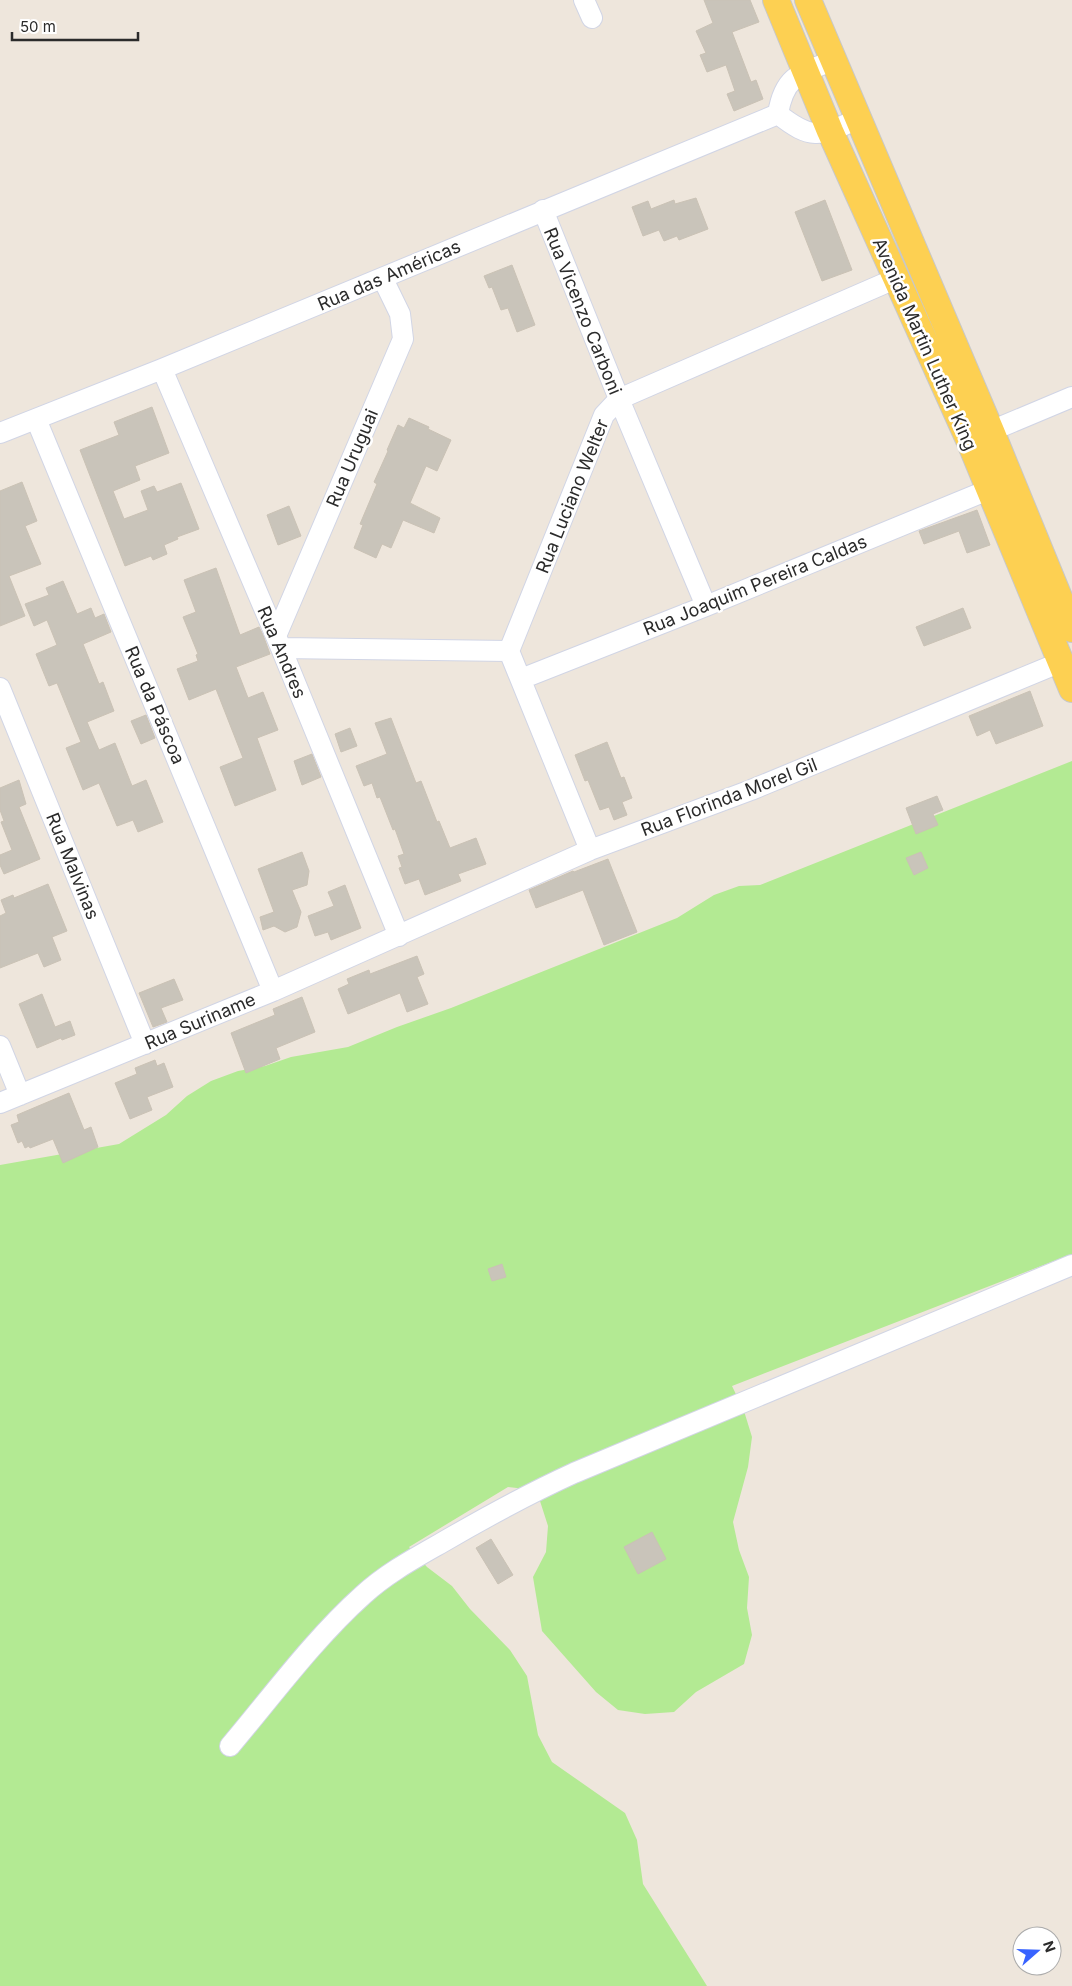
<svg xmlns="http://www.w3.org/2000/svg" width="1072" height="1986" viewBox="0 0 1072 1986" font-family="Inter,sans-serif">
	<rect width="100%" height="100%" fill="#eee6dc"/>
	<path fill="#b3ea93" d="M1072 761V1254L732 1386 744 1411 752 1437 748 1467 733 1522 739 1550 749 1577 747 1608 752 1635 744 1664 696 1692 674 1712 645 1714 618 1710 596 1692 542 1631 533 1577 546 1552 548 1526 540 1501 517 1488 508 1487 409 1547 427 1567 452 1586 470 1609 510 1650 527 1676 538 1735 552 1762 625 1813 637 1840 643 1884 707 1986H0V1165L119 1144 166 1115 187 1096 211 1081 238 1071 265 1066 291 1057 348 1047 397 1027 451 1008 677 918 714 895 739 886 760 885Z"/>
	<path fill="#c9c4ba" stroke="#cac2b5" d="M704 0H750L759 22 732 32 751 82 756 80 763 99 734 111 727 94 735 91 726 65 707 72 700 55 706 53 696 31 713 23Z
		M696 198 708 229 679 240 677 236 664 241 659 230 643 236 632 207 648 201 651 209 674 200 675 204Z
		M825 200 852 270 822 281 795 212Z
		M512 265 535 325 517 332 508 308 501 310 492 287 489 288 484 276Z
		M152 407 169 453 135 466 140 480 113 491 124 519 148 510 141 491 154 486 157 492 181 483 199 529 177 537 178 539 164 545 167 554 153 560 151 556 125 566 80 450 119 435 114 422Z
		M409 418 429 427 428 429 451 440 437 471 426 466 410 503 440 518 434 533 403 520 391 548 382 544 376 558 354 548 363 525 360 524 377 484 374 482 388 451 387 450 398 425 404 428Z
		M22 482 37 521 25 526 41 564 9 576 25 616 0 626V491Z
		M289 506 301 536 278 545 267 515Z
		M977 510 990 545 967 553 959 531 924 544 919 531Z
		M216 568 240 635 259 627 263 635 270 654 236 667 248 698 263 692 278 730 257 738 276 790 235 806 220 767 243 758 216 689 189 700 177 669 198 661 196 655 198 654 183 617 196 612 184 580Z
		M63 581 77 614 91 608 95 618 104 614 111 632 83 644 99 684 103 682 114 711 87 722 99 750 115 743 132 786 146 780 163 822 138 832 133 820 117 826 99 783 83 790 66 748 81 742 57 683 49 686 36 654 57 645 47 620 34 626 25 604 49 595 46 588Z
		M963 608 971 628 924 646 916 627Z
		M1030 691 1043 726 996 744 990 730 977 736 969 716Z
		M146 715 155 738 141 744 131 721Z
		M391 718 416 783 421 781 437 822 439 821 450 848 476 838 486 864 458 874 461 881 425 895 419 879 405 884 399 868 402 867 398 856 404 854 395 829 393 830 380 797 377 798 372 783 364 786 356 766 387 754 375 723Z
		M350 728 357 746 341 752 335 734Z
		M607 742 621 778 624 777 632 798 622 802 627 815 614 820 609 807 600 810 588 780 585 781 575 755Z
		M312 754 321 777 302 785 294 761Z
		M19 780 26 804 19 807 40 859 4 874 0 865V855L12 850 1 822 4 821 0 810V788Z
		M937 796 943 810 933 814 938 825 916 834 906 808Z
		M302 852 309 871 307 885 292 890 301 912 297 927 285 932 274 926 263 930 260 917 274 912 258 869Z
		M921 852 928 868 914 875 906 858Z
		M608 859 637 932 604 945 583 890 536 908 529 890 573 871 574 872Z
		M48 884 67 931 52 937 61 960 44 967 38 953 0 968V916L6 913 1 900 13 895 14 898Z
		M345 885 361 928 331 940 328 932 315 936 308 916 334 906 328 892Z
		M417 956 424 974 417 977 428 1004 407 1012 400 993 348 1014 338 989 349 984 347 979 369 970 370 974Z
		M174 979 183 1000 161 1008 167 1022 153 1027 139 993Z
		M42 994 55 1027 70 1021 75 1035 62 1040 61 1038 37 1048 19 1004Z
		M302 997 315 1032 276 1048 280 1059 246 1073 231 1033 275 1015 273 1009Z
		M155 1060 157 1066 164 1063 173 1087 147 1097 152 1110 130 1119 115 1083 137 1074 135 1068Z
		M69 1093 84 1130 91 1127 98 1147 63 1163 53 1139 30 1148 29 1146 25 1148 22 1141 18 1143 11 1125 19 1122 17 1115Z
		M502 1264 506 1277 492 1281 488 1269Z
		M652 1532 666 1559 638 1574 624 1547Z
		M491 1539 513 1575 498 1584 476 1548Z"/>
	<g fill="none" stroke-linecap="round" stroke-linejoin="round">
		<g stroke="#d1d5e5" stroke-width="22">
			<path id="minor" d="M584 0 592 18
				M778 114C812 141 820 136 858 119
				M778 114C784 76 800 73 833 61
				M543 210 619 399 706 606
				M162 369 281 648 399 936
				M36 419 273 991
				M0 433 162 369 778 114
				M979 436 1072 397
				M276 636 403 339 400 314 383 279
				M281 648 509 651
				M521 679 706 606 988 490
				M0 688 145 1044
				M590 850 509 651 604 415 619 399 897 278
				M0 1046 20 1095
				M0 1103 273 991 590 850 751 790 1061 662
				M230 1746C273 1695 314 1639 363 1595 387 1573 415 1558 443 1542 486 1517 528 1494 574 1473L1072 1265"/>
		</g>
		<g stroke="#c8c8c8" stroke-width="28">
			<path id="major" d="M776 0 830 131 969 440 1072 689
				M808 0 991 431 1072 629"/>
		</g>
		<use href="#minor" stroke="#fff" stroke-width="20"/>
		<use href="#major" stroke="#fdd052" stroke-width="26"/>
	</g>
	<g text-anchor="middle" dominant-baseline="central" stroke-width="5" stroke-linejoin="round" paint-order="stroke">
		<g font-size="18" fill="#2b2b2b" stroke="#fff">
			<text transform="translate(389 275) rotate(-23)">Rua das Américas</text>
			<text transform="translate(583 311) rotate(68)">Rua Vicenzo Carboni</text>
			<text transform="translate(925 344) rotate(66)">Avenida Martin Luther King</text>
			<text transform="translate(352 458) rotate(-67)">Rua Uruguai</text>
			<text transform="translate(572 496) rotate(-68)">Rua Luciano Welter</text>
			<text transform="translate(755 585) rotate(-22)">Rua Joaquim Pereira Caldas</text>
			<text transform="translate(282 652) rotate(67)">Rua Andres</text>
			<text transform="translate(155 705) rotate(67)">Rua da Páscoa</text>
			<text transform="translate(729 797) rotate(-21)">Rua Florinda Morel Gil</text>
			<text transform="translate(73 866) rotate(68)">Rua Malvinas</text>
			<text transform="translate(200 1021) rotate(-23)">Rua Suriname</text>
		</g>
	</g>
	<g transform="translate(1037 1951) rotate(70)"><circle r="24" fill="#ffffff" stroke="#aaaaaa"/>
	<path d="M0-4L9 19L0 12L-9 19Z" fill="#3863ff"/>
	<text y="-8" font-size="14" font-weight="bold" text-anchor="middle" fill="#2b2b2b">N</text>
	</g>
	<path d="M12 32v8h126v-8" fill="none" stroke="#2b2b2b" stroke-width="2.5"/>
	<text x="20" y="32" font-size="15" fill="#2b2b2b" stroke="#ffffff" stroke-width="4" paint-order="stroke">50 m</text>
</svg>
